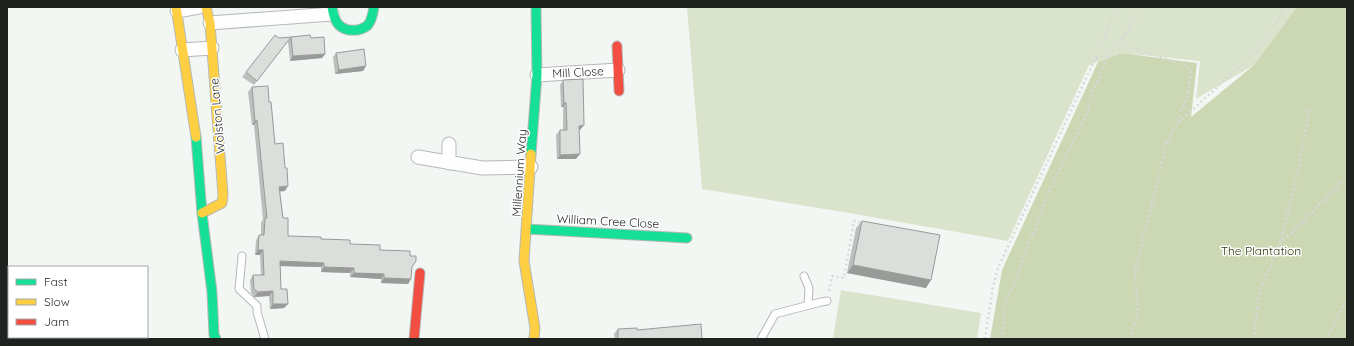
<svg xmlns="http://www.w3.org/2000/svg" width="1354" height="346" viewBox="0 0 1354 346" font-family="Quicksand,sans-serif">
	<rect width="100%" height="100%" fill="#f2f7f4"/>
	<path fill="#dae3cb" d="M687 7H1297L1254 65 1196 99 1200 61 1122 53 1089 65 1008 241 849 213 702 189Z
		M841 290 981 313 977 339H833Z"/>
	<path fill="#ccd7b4" d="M1297 7H1347V339H990L1002 270 1098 62 1122 53 1197 63 1191 117 1254 65Z"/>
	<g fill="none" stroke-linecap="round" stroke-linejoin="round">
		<g stroke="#b6b9b7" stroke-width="9">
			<path id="lane" d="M242 256 239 289 257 306V312L265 339
				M804 276 809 288 808 305
				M761 339 775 314 821 302 827 301"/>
		</g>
		<g stroke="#b6b9b7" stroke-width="15">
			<path id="street" d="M177 11 199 7
				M210 23 332 14
				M182 50 212 48
				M537 75 618 70
				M449 144V163
				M418 157 482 168 531 167
				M13 337V339"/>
		</g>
		<g stroke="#b6b9b7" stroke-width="11">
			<path id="fast" d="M332 7C333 13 334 20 339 25 346 32 360 32 368 25 372 20 373 13 374 7
				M196 137 202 213 212 292 214 335 216 339
				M531 154 537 75 536 7
				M527 229 687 238"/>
		</g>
		<g stroke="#b6b9b7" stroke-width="11">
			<path id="slow" d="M176 7 196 137
				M531 154 524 261 535 328 534 339
				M202 213 222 203 223 195 210 23 206 7"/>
		</g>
		<g stroke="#b6b9b7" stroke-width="11">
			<path id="jam" d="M617 46 619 91
				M414 339 420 273"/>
		</g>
		<path stroke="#d8d9d8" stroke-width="2.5" stroke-dasharray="2 3" stroke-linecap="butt" d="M1141 7 1126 33 1123 42 1126 46 1187 66 1191 73 1187 96 1177 123
			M1096 59 1109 55
			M1280 244 1347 177
			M829 291 832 276 844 278 854 221 864 223
			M985 339 993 287 998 268 1095 59 1117 7
			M1002 339 1005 306 1050 190 1087 113 1094 88 1109 54 1126 33
			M1130 339 1138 313 1135 271 1159 175 1165 146 1177 124 1250 57 1264 41 1281 15 1284 7
			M1254 339 1259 292 1280 244 1297 176 1310 107
			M1327 339 1347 298"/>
		<use href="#lane" stroke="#fdfefd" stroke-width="7"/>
		<use href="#street" stroke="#fdfefd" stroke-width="13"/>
		<use href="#fast" stroke="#16e098" stroke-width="9"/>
		<use href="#slow" stroke="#ffcf43" stroke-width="9"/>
		<use href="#jam" stroke="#f24e42" stroke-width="9"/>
	</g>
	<path fill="#bcbfbc" d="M291 37 311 38 325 54 322 58 290 61 288 41Z
		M279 38 288 41 254 85 242 77 246 72Z
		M336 53 366 66 363 71 335 74 333 57Z
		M563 80 580 130H579L576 159H557L556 135 560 130H563V107H561L560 85Z
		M252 87 269 102 275 144 285 191H280L283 218 288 236 321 239 380 250 410 256 412 267 411 279 408 284 381 283V279L350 277V273L321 272V267L280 266 281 289 284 308 270 309 269 296 254 297 251 293 250 280 253 275H261L260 255H255L256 240 259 235H261V222L263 220 254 125H252L248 92Z
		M862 221 926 288 847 273 856 228Z
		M618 329 637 330 702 339H615L614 334Z"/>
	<path fill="#999b99" d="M325 54 322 58 290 61 293 56Z
		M366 66 363 71 335 74 339 70Z
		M564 103H566L563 107H561Z
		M257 120 254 125H252L255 121Z
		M584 125 580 130H576L579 126Z
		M580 154 576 159H557L560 155Z
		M288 186 285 191 276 192 279 187Z
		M258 250H263L260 255H255Z
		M280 261 324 263 321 267 276 266Z
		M853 265 931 280 926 288 847 273Z
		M324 267 354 268 350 273 321 272Z
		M354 273 384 274 381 279 350 277Z
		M384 278 411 279 408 284 381 283Z
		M273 291 269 296 254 297 258 292Z
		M273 304H288L284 308 270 309Z"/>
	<path fill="#dbdedb" stroke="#999b99" d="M275 35 279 38 291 37 257 81 246 72Z
		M310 35 311 38 324 37 325 54 293 56 291 37Z
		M364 49 366 66 339 70 336 53Z
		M583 79 584 125 579 126 580 154 560 155V130H567L566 103H564L563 80Z
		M268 86 269 102H271L275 144 283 143 285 168H287L288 186 279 187 283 218H288V236L321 237V239L350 240V244L380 245V250L410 251V256H416V261L412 267 411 279 384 278V274L354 273V268L324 267V263L280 261 281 289H287L288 304H273V291L258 292 254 289 253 275H264L263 250H258L259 235H264L265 218H267L257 120 255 121 252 87Z
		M862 221 940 235 931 280 853 265Z
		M701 324 702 339H618V329L637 328V330Z"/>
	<g text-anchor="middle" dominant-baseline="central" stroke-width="3" stroke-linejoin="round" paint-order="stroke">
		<g font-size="12" fill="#1e2320" stroke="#fff">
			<text transform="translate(578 72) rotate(-3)">Mill Close</text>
			<text transform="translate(217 116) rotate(-95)">Wolston Lane</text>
			<text transform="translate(519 173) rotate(-86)">Millennium Way</text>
			<text transform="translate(608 221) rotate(3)">William Cree Close</text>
		</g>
		<g font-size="12" fill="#2d3707" stroke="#fff">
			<text x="1261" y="250">The Plantation</text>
		</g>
	</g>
	<rect width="1354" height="346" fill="none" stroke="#1e2320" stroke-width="16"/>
	<rect x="8" y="266" width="140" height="72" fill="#ffffff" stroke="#a5a7a6"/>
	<rect x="16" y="279" width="20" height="6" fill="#16e098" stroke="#a5a7a6"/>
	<text x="44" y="286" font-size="12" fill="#1e2320">Fast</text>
	<rect x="16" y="299" width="20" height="6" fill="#ffcf43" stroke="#a5a7a6"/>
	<text x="44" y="306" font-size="12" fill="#1e2320">Slow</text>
	<rect x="16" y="319" width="20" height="6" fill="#f24e42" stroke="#a5a7a6"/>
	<text x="44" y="326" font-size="12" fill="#1e2320">Jam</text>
</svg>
